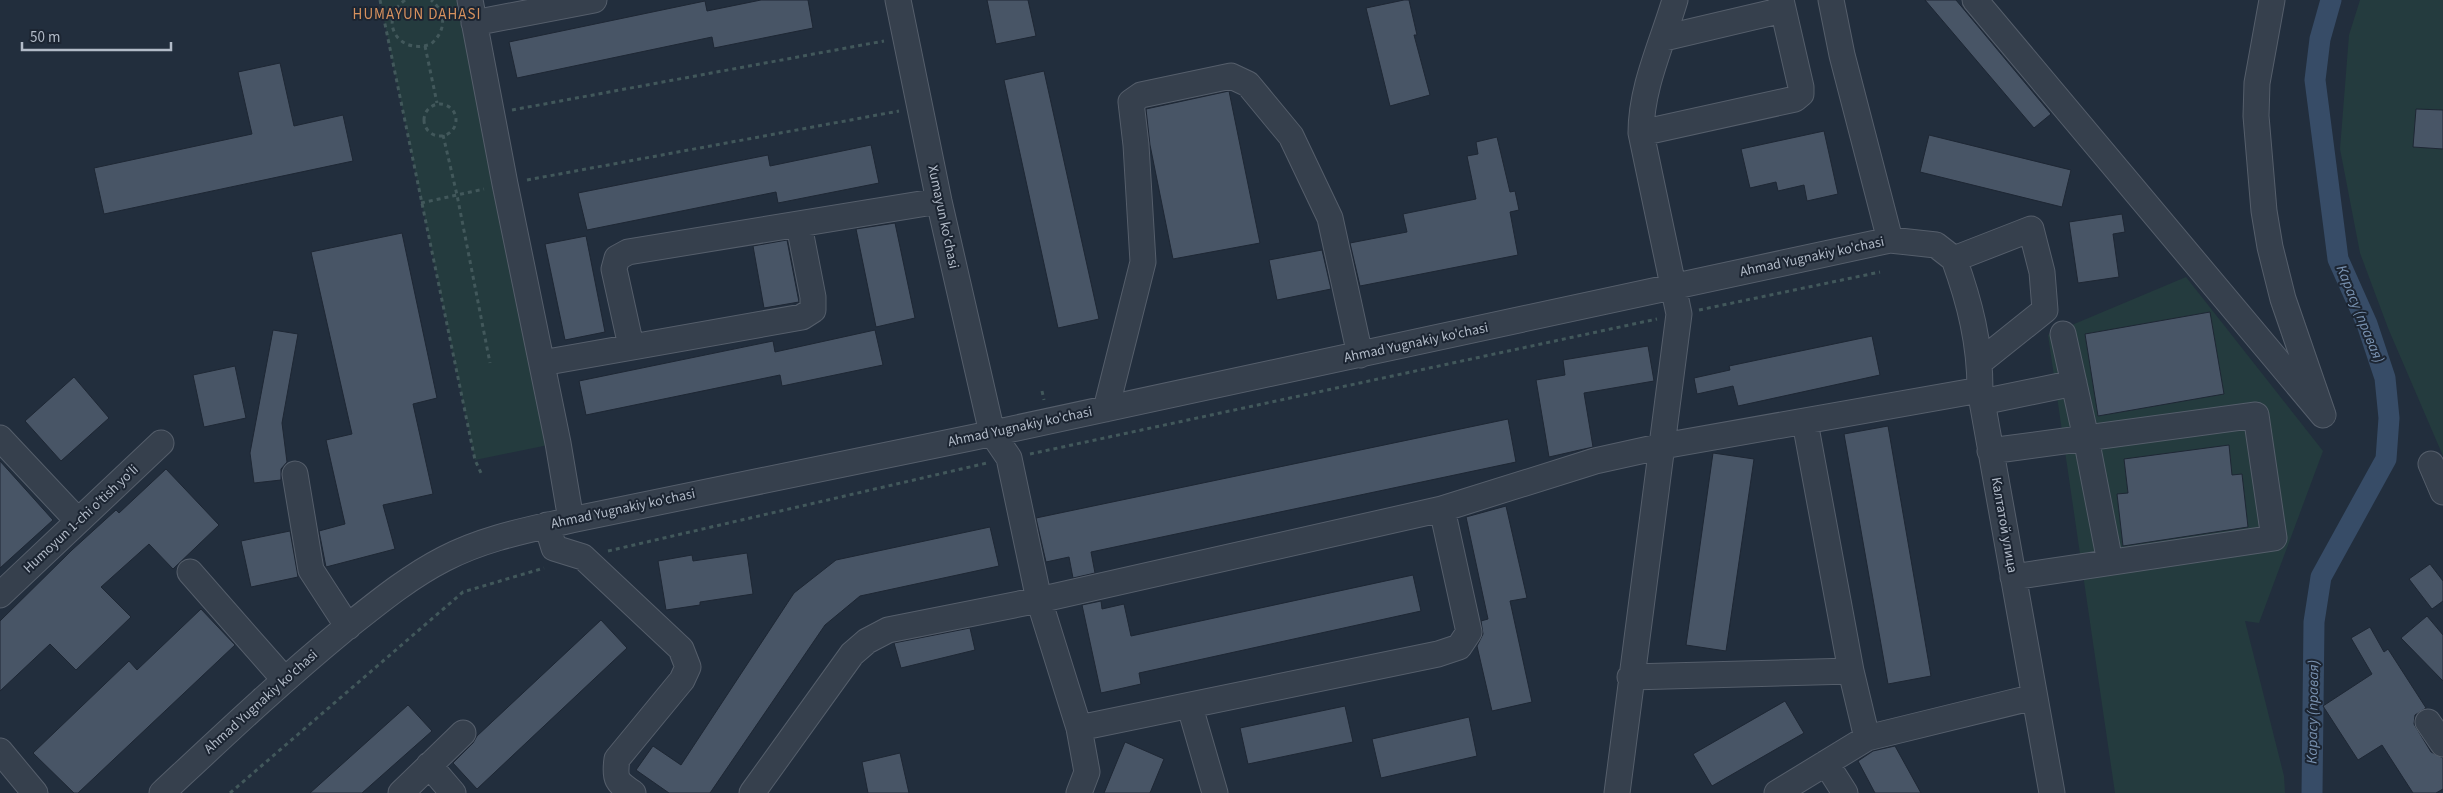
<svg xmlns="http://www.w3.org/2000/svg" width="2443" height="793" viewBox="0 0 2443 793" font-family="'Source Sans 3',sans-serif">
	<rect width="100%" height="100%" fill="#222e3d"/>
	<path fill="#243b3e" d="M380 0H470L558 443 475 460Z
		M2360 0H2443V456L2388 328 2360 253 2340 149 2349 35Z
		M2186 277 2323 451 2259 623 2245 621 2284 776 2285 793H2115L2048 335Z"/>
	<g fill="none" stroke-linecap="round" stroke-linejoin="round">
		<path stroke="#374c67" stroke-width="21" d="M2312 793 2314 622 2321 577 2386 459 2389 418 2385 378 2367 324 2338 259 2315 80 2320 39 2331 0"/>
	</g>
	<path fill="#485566" stroke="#1e2734" d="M761 0H808L813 28 714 48 712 37 517 78 509 42 705 1 707 11Z
		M987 0H1028L1036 36 996 44Z
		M1404 0H1409L1417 35H1414L1430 95 1390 106 1366 8Z
		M1925 0H1956L2051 114 2034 128Z
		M280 63 294 126 343 115 353 161 104 214 94 168 252 134 238 72Z
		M1044 71 1099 319 1058 328 1004 80Z
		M1229 91 1260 243 1173 259 1150 145 1146 109Z
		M2416 109 2443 110V149L2413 147Z
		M1824 131 1838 194 1807 201 1804 185 1778 191 1776 182 1750 188 1741 149Z
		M1929 135 2071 170 2062 207 1920 172Z
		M1497 137 1510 192 1515 191 1519 210 1510 212 1518 255 1360 286 1350 243 1407 232 1403 214 1476 199 1467 156 1478 154 1476 142Z
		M871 145 879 183 778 203 776 192 587 230 578 193 768 155 770 166Z
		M2122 214 2125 232 2113 234 2119 277 2078 283 2069 222Z
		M895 223 915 318 876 327 856 229Z
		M402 233 437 398 413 404 433 494 383 505 395 549 326 567 319 531 345 524 326 440 352 434 311 252Z
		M586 236 605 332 565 340 545 244Z
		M787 240 799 302 764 308 753 246Z
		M1322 250 1331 289 1277 300 1269 260Z
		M2210 312 2224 394 2098 416 2085 334Z
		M273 330 298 334 282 423 287 462 281 469V480L254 483 250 453Z
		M875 330 883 365 782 386 780 375 586 415 579 381 773 341 775 352Z
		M1872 336 1880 375 1738 406 1733 386 1697 394 1694 378 1730 370 1729 366Z
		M1648 346 1654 381 1584 393 1593 447 1549 457 1536 380 1565 375 1563 360Z
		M235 366 246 418 204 427 193 375Z
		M74 377 109 418 61 461 25 421Z
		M1508 419 1516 462 1091 552 1095 573 1073 578 1069 557 1046 562 1036 518Z
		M1888 426 1931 676 1888 684 1844 434Z
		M2229 445 2232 475 2242 474 2248 527 2123 546 2117 494 2128 493 2124 459Z
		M1713 453 1754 459 1726 651 1686 645Z
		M0 461 53 520 0 568Z
		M166 469 219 525 173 569 149 544 101 587 131 617 76 670 50 644 0 691V621L72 550 116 510 119 513Z
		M1506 506 1527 598 1510 601 1532 702 1492 711 1477 646 1483 634 1481 621 1488 619 1466 517Z
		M990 527 999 566 860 596 825 625 710 793H669L636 770 653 746 681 765 794 593 836 560Z
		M290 531 298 577 251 587 241 541Z
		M747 553 753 594 700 602V605L666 610 658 561 692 555 693 561Z
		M2430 564 2443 581V601L2432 609 2409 579Z
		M1413 575 1421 611 1139 673 1141 684 1101 693 1082 605 1101 601 1102 609 1124 604 1131 636Z
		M201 609 235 645 78 793H74L33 753 129 661 137 670Z
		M2427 616 2443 635V681L2401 638Z
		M601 620 627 648 477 789 453 763 473 743 477 736Z
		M2370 627 2384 652 2388 649 2426 708 2415 715 2414 724 2431 752 2443 758V789L2436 793H2413L2382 745 2358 760 2323 706 2372 674 2351 638Z
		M970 628 975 650 901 668 894 643Z
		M1785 701 1804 733 1712 786 1693 754Z
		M408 705 432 731 362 793H310Z
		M1345 706 1353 742 1248 764 1240 728Z
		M1469 717 1477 756 1381 778 1372 739Z
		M1125 742 1164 759 1150 793H1104Z
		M1895 746 1921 793H1875L1858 761 1873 751Z
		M900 753 909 793H868L862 762Z"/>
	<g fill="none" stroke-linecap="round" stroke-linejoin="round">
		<g stroke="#555e6b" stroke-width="27">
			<path id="minor" d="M470 0 505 184 558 443 571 520
				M898 0 939 201 992 433 1009 458 1039 600 1079 728 1087 772 1079 793
				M1831 0 1842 55 1890 240
				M1975 0 2323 415 2283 299 2270 247 2264 211 2256 116 2257 83 2272 0
				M474 23 594 0
				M1664 38 1783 10
				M1641 133 1795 99 1801 94V87L1781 0
				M1954 259C1970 303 1980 343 1980 390L2052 793
				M1954 259 2031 229 2042 272 2045 310 1980 362
				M2063 334 2086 438 2110 562
				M631 346 614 269 617 258 628 252 939 201
				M542 363 802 317 813 310V297L799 225
				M1982 402 2074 383
				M1106 409 1143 262 1136 145 1131 102 1141 95 1231 76 1248 84 1291 136 1330 218 1360 355
				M0 438 78 521
				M1990 451 2256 415 2274 538 2013 577
				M2431 464 2443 492
				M295 474 311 570 348 627
				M547 525 554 548 583 557 681 649 688 667 682 680 617 759C614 780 617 782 633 793
				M190 572 284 679
				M0 595 161 443
				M1851 671 1867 738
				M1630 677 1851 671 1805 422
				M1190 707 1215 793
				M2428 722 2443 744
				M1079 728 1438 654 1459 647 1469 632 1442 509
				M0 751 35 793
				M1826 763 1845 793
				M429 765 453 793
				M162 793C221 738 280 682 342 631 375 605 407 578 444 559 484 538 528 530 571 520L975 437 1890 240 1936 245 1954 259
				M401 793 463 733
				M752 793 852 654 867 641 888 630 1039 600 1442 509 1595 461 1663 446 1980 390
				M1617 793 1679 314 1641 133C1641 87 1662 44 1675 0
				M1777 793 1867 738 2034 697"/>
		</g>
		<path stroke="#42585b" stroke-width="3" stroke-dasharray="4 4" stroke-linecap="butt" d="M380 0 475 460 481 473
			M405 0C377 21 399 56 431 44 446 31 447 13 431 0
			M425 46 437 103
			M424 120a16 16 0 1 1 32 0a16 16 0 1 1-32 0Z
			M512 110 884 41
			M443 135 457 195 490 363
			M527 180 899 111
			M421 203 484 189
			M1699 310 1880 272
			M1042 391 1044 400
			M1030 454 1657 319
			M608 551 987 463
			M230 793 463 592 544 568"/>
		<use href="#minor" stroke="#36404d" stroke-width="25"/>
	</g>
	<g text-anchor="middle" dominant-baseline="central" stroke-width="4" stroke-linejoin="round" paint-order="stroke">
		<g font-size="14" fill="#b2bbc8" stroke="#1c2532">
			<text transform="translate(943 217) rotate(78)">Xumayun ko'chasi</text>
			<text transform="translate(1812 257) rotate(-12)">Ahmad Yugnakiy ko'chasi</text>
			<text transform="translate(1416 343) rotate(-12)">Ahmad Yugnakiy ko'chasi</text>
			<text transform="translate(1020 427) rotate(-12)">Ahmad Yugnakiy ko'chasi</text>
			<text transform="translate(623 509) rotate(-12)">Ahmad Yugnakiy ko'chasi</text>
			<text transform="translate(81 519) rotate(-43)">Humoyun 1-chi o'tish yo'li</text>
			<text transform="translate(2004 525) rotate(80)">Калтатой улица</text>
			<text transform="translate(261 702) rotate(-42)">Ahmad Yugnakiy ko'chasi</text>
		</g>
		<g font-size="15" letter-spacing="1" fill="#d7915e" stroke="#1c2532">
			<text x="417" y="14">HUMAYUN DAHASI</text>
		</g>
		<g font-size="15" font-style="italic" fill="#7992b1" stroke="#1c2532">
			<text transform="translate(2360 314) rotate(68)">Карасу (правая)</text>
			<text transform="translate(2313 712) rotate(-89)">Карасу (правая)</text>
		</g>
	</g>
	<path d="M22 42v8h149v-8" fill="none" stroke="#b2bbc8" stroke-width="2.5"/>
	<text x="30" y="42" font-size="15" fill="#b2bbc8" stroke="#1c2532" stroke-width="4" paint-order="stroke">50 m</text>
</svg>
